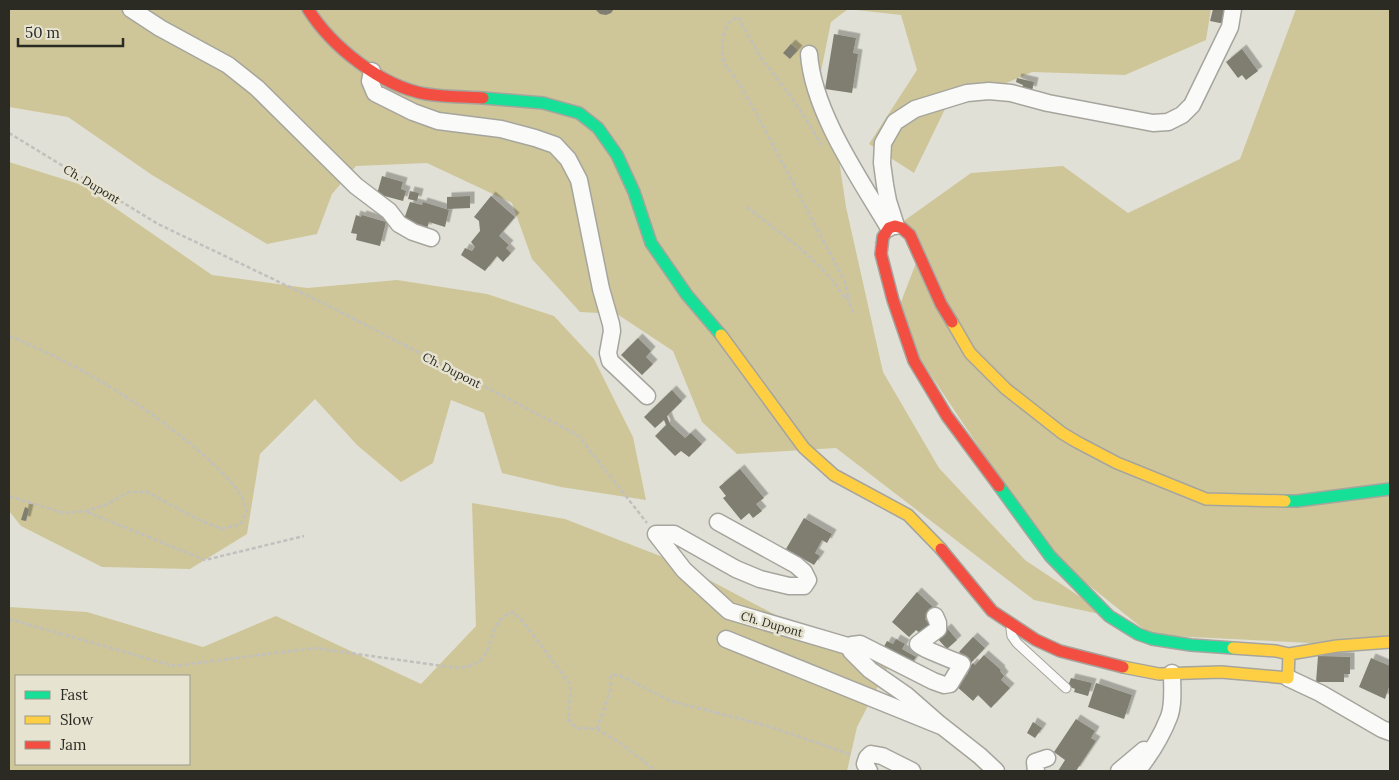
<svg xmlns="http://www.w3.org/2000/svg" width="1399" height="780" viewBox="0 0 1399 780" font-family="Lora,serif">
	<defs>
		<filter id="shadow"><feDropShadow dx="4.5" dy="-4.5" stdDeviation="0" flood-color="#0004"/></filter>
	</defs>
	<rect width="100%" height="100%" fill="#e1e0d6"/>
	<path fill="#cec699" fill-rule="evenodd" d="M9 9H1211L1206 40 1125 75 1032 72 945 109 914 173 869 144 917 70 901 15 848 9 831 22 818 86 838 153 846 207 883 372 939 468 1025 560 1109 616 1034 600 836 448 737 454 702 422 673 351 617 314 580 312 532 259 512 203 427 163 356 166 332 194 317 234 267 244 152 175 68 117 9 107Z
		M1296 9H1390V643L1330 644 1151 635 1051 555 894 320 918 258 903 232 873 243 971 173 1063 166 1128 213 1240 159Z
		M9 162 82 185 212 275 307 288 397 280 487 294 554 316 594 359 633 437 646 500 561 487 502 473 484 413 451 400 433 463 401 482 357 445 315 399 260 454 247 534 190 569 102 567 21 526 9 511Z
		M472 503 565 519 686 566 711 581 804 630 890 663 857 727 847 771H9V607L87 612 203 647 276 616 421 684 476 626ZM16 676H189V764H16Z"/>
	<path fill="#7f7e71" filter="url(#shadow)" d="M595 9H614L611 13 606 15 600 14Z
		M1213 9H1228L1225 24 1210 21Z
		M834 34 856 38 853 53 858 54 852 93 825 89Z
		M791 44 798 50 790 59 783 53Z
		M1242 49 1258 71 1246 80 1242 75 1238 78 1226 62Z
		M1017 78 1034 82 1032 91 1022 88 1023 85 1016 82Z
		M382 176 403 182 401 189 406 191 403 201 377 194Z
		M410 191 419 193 417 201 408 199Z
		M470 196V208L447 209V197Z
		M491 196 515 217 499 236 509 245 506 248 511 253 503 262 497 256 485 271 461 255 465 248 472 251 475 247 471 242 480 231 479 221 474 217Z
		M410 202 422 205 423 202 449 210 445 227 429 222 427 229 403 222Z
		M356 215 361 217 362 215 386 222 380 246 356 240 357 234 351 233Z
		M638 338 651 351 646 357 653 364 642 375 621 355Z
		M672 390 682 401 667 416 670 424 685 438 691 433 702 444 689 457 681 451 675 456 655 436 666 425 664 420 655 428 644 417Z
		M740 469 764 498 756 504 762 511 753 518 749 513 741 520 723 498 726 496 719 487Z
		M25 507 29 509 26 521 21 520Z
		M804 518 832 534 827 543 822 540 815 553 820 556 814 565 786 549Z
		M917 592 934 608 925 619 931 624 921 634 916 630 909 637 892 622Z
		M947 628 957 640 947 649 936 637Z
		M973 637 985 648 971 663 959 652Z
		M896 639 905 644 902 649 916 657 910 666 882 650 887 641 893 644Z
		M984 655 1001 670 1000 671 1004 676 1001 680 1010 688 991 708 978 695 973 701 956 686 968 673 966 671 973 663 975 665Z
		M1318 656 1350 657V674H1344V682H1316Z
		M1371 658 1390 666V684L1385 699 1359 687Z
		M1071 678 1092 683 1088 696 1074 692 1075 689 1068 686Z
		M1096 683 1132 695 1124 719 1088 707Z
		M1076 719 1095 731 1091 738 1096 741 1076 771H1058L1065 760 1054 752Z
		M1033 722 1042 728 1035 738 1027 733Z"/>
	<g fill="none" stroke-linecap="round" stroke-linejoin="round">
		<g stroke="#a6a59d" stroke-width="11">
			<path id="lane" d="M1011 629 1012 636 1017 643 1066 688"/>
		</g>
		<g stroke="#a6a59d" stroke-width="19">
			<path id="street" d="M131 9 160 28 228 65 257 88 356 186 389 211 399 224 413 232 431 238
				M809 54C813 112 860 179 889 228
				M372 71 370 81 375 93 413 112 438 121 501 129 535 138 555 145 568 159 579 180 601 289 611 324 612 331 608 353 610 361 647 396
				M896 226 888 201 885 185 882 163 883 143 895 122 915 109 967 93 989 91 1011 93 1048 103 1153 123 1168 122 1182 115 1192 105 1230 27 1233 9
				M656 534H674L736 569 760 579 789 586H804L808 580 804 572 796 565 718 522
				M656 534 684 570 729 611 851 647
				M726 639 941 726
				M851 647 852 645 860 644 933 681 944 685 950 684 962 664C953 660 922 649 918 644L938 629V623L935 616
				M851 647V651L870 670 906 695 938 723 980 756 996 771
				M1288 678 1320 693 1382 729 1390 732
				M869 771 865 764 867 758 871 754 882 756 912 771
				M1036 771 1035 762 1047 758
				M1119 771 1144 750
				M1137 771C1149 756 1162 735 1169 717 1174 704 1172 687 1172 673"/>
		</g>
		<g stroke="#a6a59d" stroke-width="14">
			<path id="fast" d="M483 98 543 103 579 113 598 128 617 155 634 192 651 243 687 295 721 335
				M999 486 1050 556 1109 616 1138 634 1152 639 1191 645 1233 648
				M1285 501H1297L1390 489"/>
		</g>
		<g stroke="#a6a59d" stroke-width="14">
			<path id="slow" d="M952 322 970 353 1006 389 1062 433 1077 442 1117 463 1206 499 1285 501
				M721 335 804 448 834 475 908 515 941 549
				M1289 654 1337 646 1390 642
				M1123 667 1159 674 1221 672 1288 678 1289 654 1276 651 1233 648"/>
		</g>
		<g stroke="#a6a59d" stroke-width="14">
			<path id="jam" d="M308 9C332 47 381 86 426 94 445 97 465 97 483 98
				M952 322 941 304 910 235 902 228 895 226 889 228 883 237 881 254 893 300 914 361 947 416 999 486
				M941 549 992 611 1036 640 1060 651 1123 667"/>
		</g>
		<path stroke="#c1c0bd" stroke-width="2.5" stroke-dasharray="4 2.5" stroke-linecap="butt" d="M9 133 158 224 323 303 578 435 647 523
			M747 207C779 233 822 260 843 296L847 297 848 296 844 280 754 109 740 85 724 63 722 46 724 33 730 21 738 17 759 55 794 101 822 145
			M847 297 854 315
			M9 336C76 363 139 401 194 447 207 458 234 482 242 497 244 501 245 507 247 511L241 524 222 529 197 519 147 492H129L105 505 86 511 64 513 9 496
			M87 512 205 560 304 536
			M9 619 174 666 314 648 457 668C465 667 474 666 480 660 496 647 486 622 513 612L524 623 570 684C573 698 565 707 570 723L578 728 597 729 611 688V675H619L671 701 768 726 852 755
			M597 729 620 743 656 771"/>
		<use href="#lane" stroke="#fafaf9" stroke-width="9"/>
		<use href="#street" stroke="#fafaf9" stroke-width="16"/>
		<use href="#fast" stroke="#16e098" stroke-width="11"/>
		<use href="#slow" stroke="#ffcf43" stroke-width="11"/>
		<use href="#jam" stroke="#f24e42" stroke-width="11"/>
	</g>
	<g text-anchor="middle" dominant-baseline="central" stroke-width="5" stroke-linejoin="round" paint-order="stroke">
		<g font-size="12" fill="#2b2a23" stroke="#e6e3d1">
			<text transform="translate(92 184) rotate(31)">Ch. Dupont</text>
			<text transform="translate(452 370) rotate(27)">Ch. Dupont</text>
			<text transform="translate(772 624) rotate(16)">Ch. Dupont</text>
		</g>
	</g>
	<rect width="1399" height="780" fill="none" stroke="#2b2a23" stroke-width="20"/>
	<rect x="15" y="675" width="175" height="90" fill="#e6e3d1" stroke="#9b998b"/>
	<rect x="25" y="691" width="25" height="8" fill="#16e098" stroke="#9b998b"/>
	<text x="60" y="700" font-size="15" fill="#2b2a23">Fast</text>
	<rect x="25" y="716" width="25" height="8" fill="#ffcf43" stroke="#9b998b"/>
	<text x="60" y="725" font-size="15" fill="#2b2a23">Slow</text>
	<rect x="25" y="741" width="25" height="8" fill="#f24e42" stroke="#9b998b"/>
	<text x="60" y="750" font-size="15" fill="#2b2a23">Jam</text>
	<path d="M18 38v8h105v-8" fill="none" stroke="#2b2a23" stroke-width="2.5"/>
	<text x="25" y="38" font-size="15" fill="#2b2a23" stroke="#e6e3d1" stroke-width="4" paint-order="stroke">50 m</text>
</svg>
